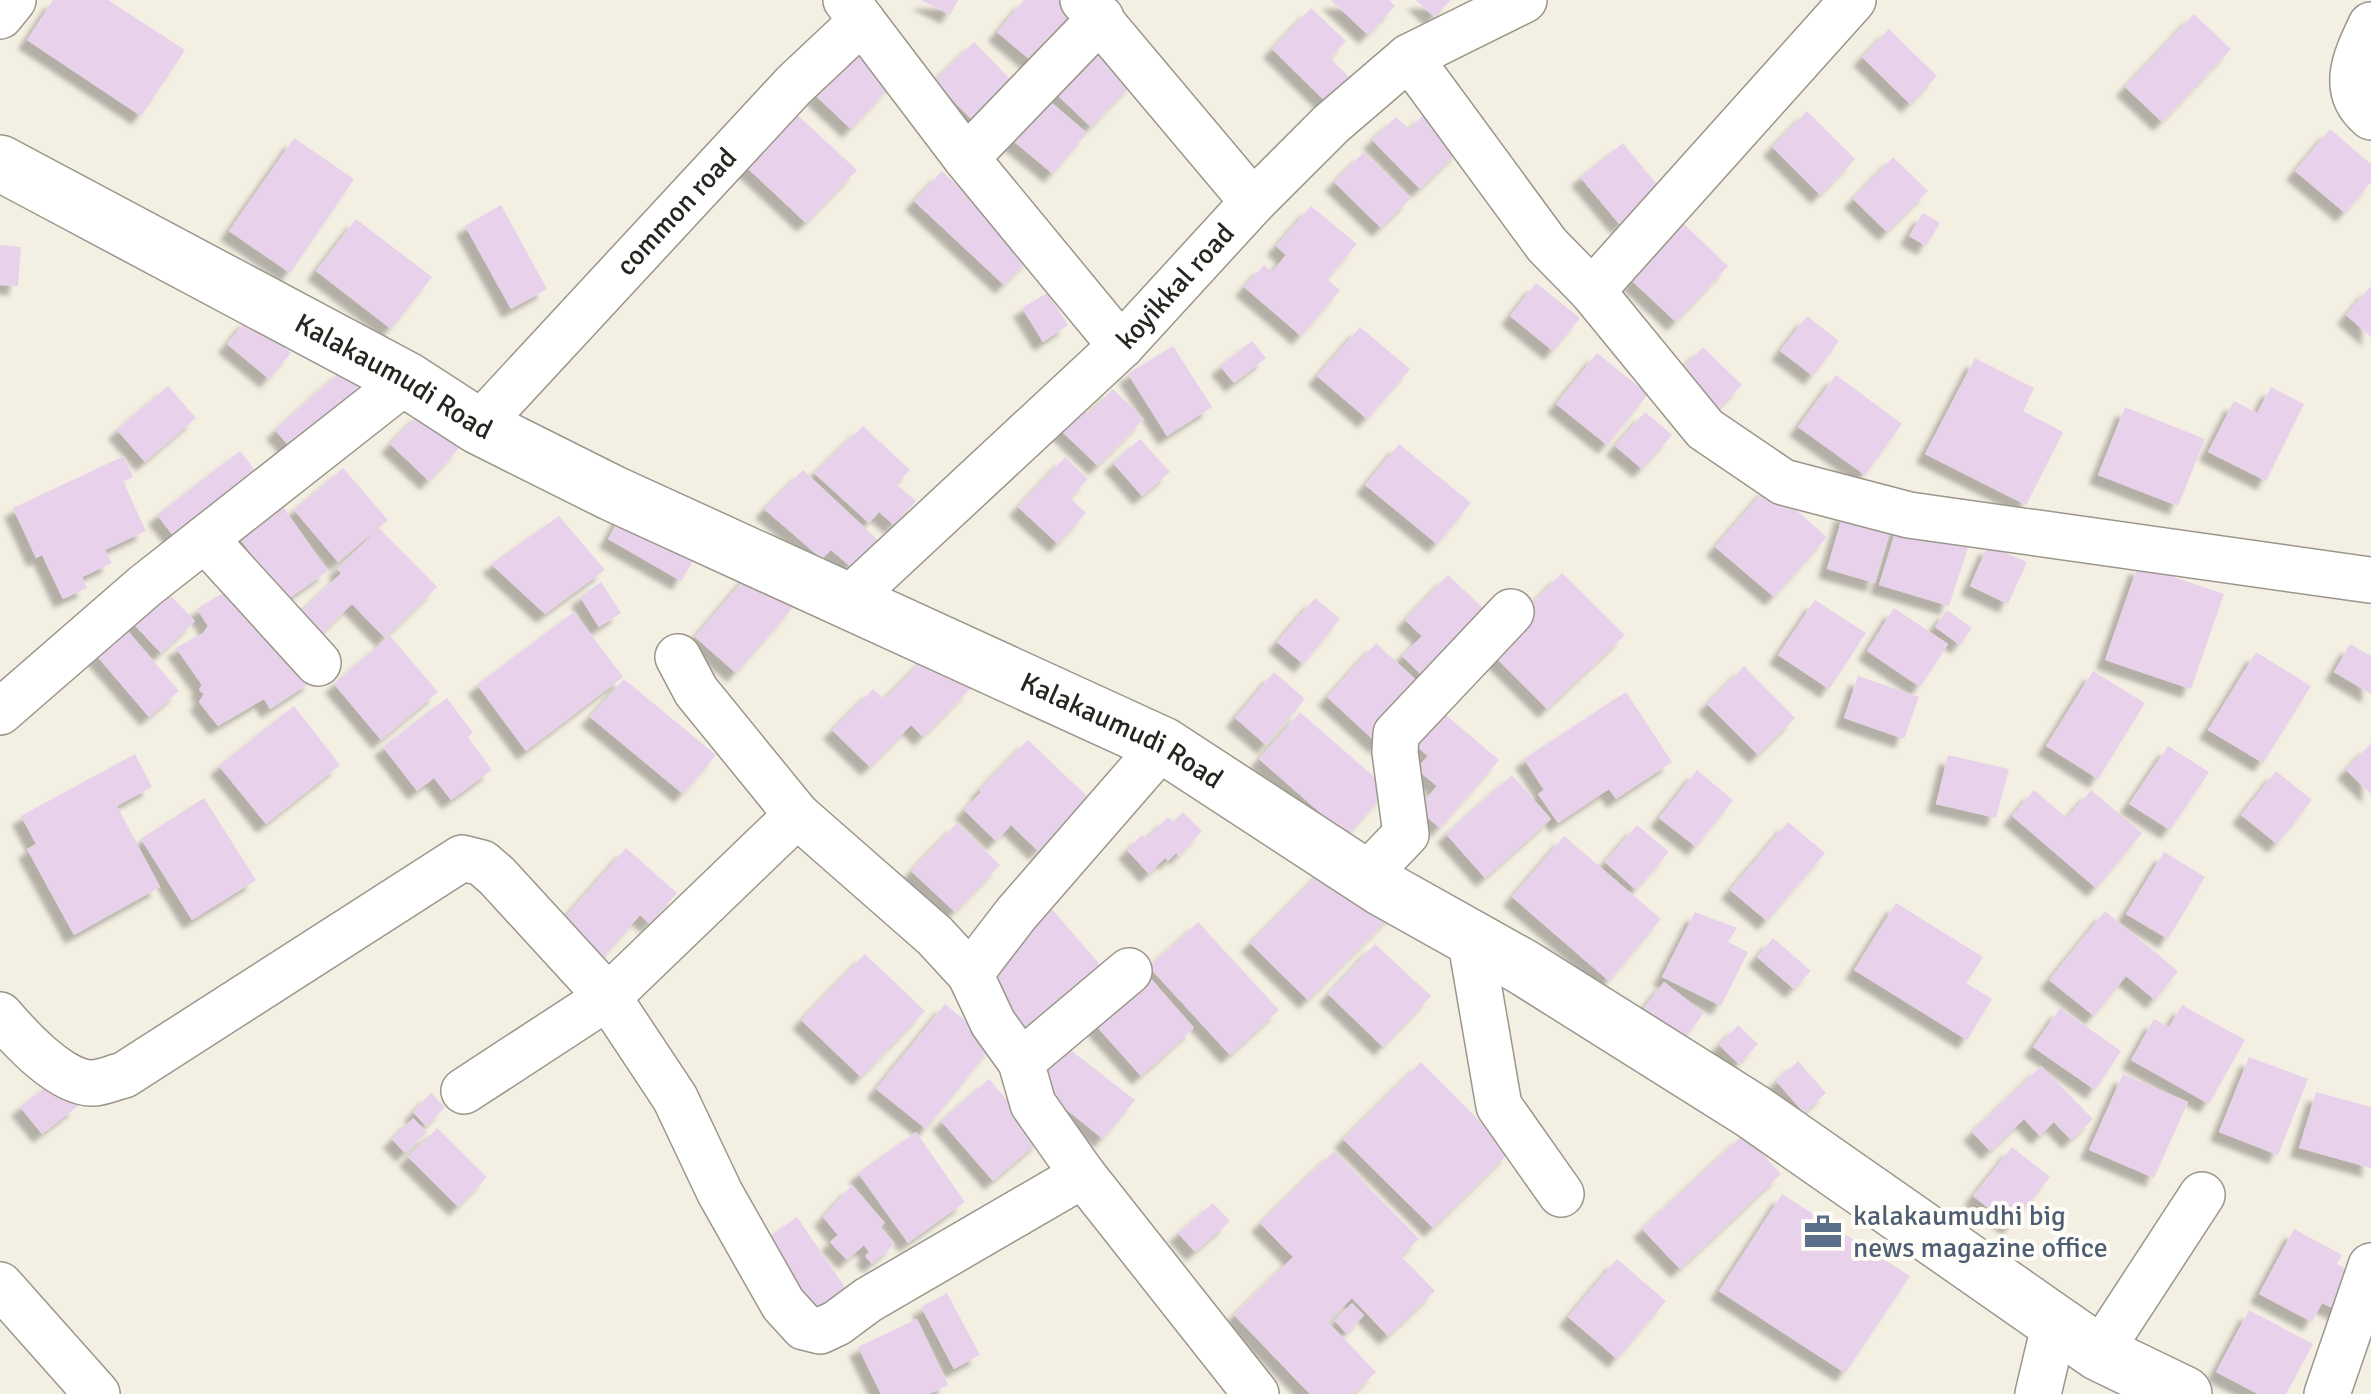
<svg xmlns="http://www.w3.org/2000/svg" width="2371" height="1394" viewBox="0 0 2371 1394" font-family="Signika,sans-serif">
	<defs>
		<filter id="shadow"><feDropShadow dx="-9" dy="9" stdDeviation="2.5" flood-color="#0004"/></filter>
	</defs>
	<rect width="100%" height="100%" fill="#f4efe3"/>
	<path fill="#e8d2eb" filter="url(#shadow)" d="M53 0H108L185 50 141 116 27 40Z
		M921 0H958L950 15Z
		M1024 0H1068L1081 11 1036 65 997 32Z
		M1331 0H1389L1395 6 1368 35Z
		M1416 0H1451L1434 17Z
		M1311 8 1346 41 1330 58 1349 77 1326 102 1272 49Z
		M2194 14 2231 49 2162 122 2125 87Z
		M1889 29 1937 76 1910 104 1862 57Z
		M974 42 1016 85 976 124 934 81Z
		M1094 43 1134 82 1091 127 1051 89Z
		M860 47 896 80 851 129 815 95Z
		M1046 98 1087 133 1053 174 1012 140Z
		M790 108 857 170 806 223 740 161Z
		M1807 111 1855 159 1820 195 1772 147Z
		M1424 114 1460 150 1420 189 1372 140 1396 117 1409 129Z
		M2330 129 2371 164V182L2345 213 2295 171Z
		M294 138 354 179 290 273 229 231Z
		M1623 143 1662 191 1620 225 1580 177Z
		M1364 152 1411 198 1381 228 1334 182Z
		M1893 157 1928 191 1887 232 1853 199Z
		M942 171 1032 256 1004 285 914 201Z
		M501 205 547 289 511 309 465 226Z
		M1311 206 1357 244 1327 279 1340 290 1301 336 1244 287 1264 265 1272 272 1286 255 1276 246Z
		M1923 213 1940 223 1926 246 1909 236Z
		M356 219 432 277 391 329 316 271Z
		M1683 223 1728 266 1676 322 1631 280Z
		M0 245 21 247 18 286 0 285Z
		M1536 283 1580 318 1553 351 1510 316Z
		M2371 286V337L2346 315Z
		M1047 293 1068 325 1043 342 1022 308Z
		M1807 316 1839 341 1813 376 1780 351Z
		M248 318 291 353 269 379 227 344Z
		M1360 327 1410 369 1367 419 1317 376Z
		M1252 341 1266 358 1234 383 1220 366Z
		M1173 346 1212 407 1167 436 1128 374Z
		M1703 347 1742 385 1717 410 1678 372Z
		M1597 353 1648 394 1607 445 1556 404Z
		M1975 358 2034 388 2023 411 2063 432 2026 505 1925 454Z
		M343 369 365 394 296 454 275 430Z
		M1836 375 1902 424 1865 475 1798 427Z
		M168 386 196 418 145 462 117 430Z
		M2271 387 2304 404 2266 481 2208 452 2234 401 2257 413Z
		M1113 389 1144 419 1098 466 1051 421 1074 398 1089 413Z
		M2125 407 2205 439 2178 506 2098 475Z
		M421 412 460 447 429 481 390 444Z
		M1645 412 1672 435 1642 469 1615 446Z
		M863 426 910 470 896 484 916 501 894 525 879 512 869 523 814 473Z
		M1140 439 1170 472 1142 496 1113 463Z
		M1399 444 1471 503 1437 544 1365 485Z
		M240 451 258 474 175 538 157 515Z
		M124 456 133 477 123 481 146 531 105 550 112 563 82 577 87 588 63 599 42 555 36 558 13 508Z
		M1065 457 1088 479 1070 498 1086 513 1058 544 1018 507Z
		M343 468 388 520 338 562 294 510Z
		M803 470 879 541 850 566 831 550 822 559 764 509Z
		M1768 486 1827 537 1774 597 1715 547Z
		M283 507 328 571 284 602 239 537Z
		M624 510 698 552 681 581 608 539Z
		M1844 511 1892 525 1875 583 1827 569Z
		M559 516 605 570 545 614 491 564Z
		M1898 523 1969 545 1949 606 1879 585Z
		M379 528 437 587 385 638 352 604 315 640 295 618 341 573 337 569Z
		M1988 545 2027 562 2008 604 1970 586Z
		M2138 565 2224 594 2191 689 2105 660Z
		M752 570 794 606 736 673 695 637Z
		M1562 573 1625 635 1547 709 1487 649Z
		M1448 575 1495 619 1432 685 1402 656 1422 636 1405 620Z
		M601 582 621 613 599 627 580 597Z
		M238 584 313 681 270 709 264 699 218 726 199 702 204 694 199 690 202 685 176 648 203 633 208 626 197 609Z
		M160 585 195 621 161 653 127 617Z
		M1315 598 1340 619 1303 664 1277 642Z
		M1815 600 1866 633 1829 689 1778 655Z
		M1894 608 1948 644 1920 687 1867 651Z
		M1947 610 1972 628 1960 645 1935 627Z
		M574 612 623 677 526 751 477 685Z
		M126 629 179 691 149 717 96 655Z
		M390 636 438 692 381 740 334 684Z
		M1376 643 1428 691 1379 745 1327 697Z
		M2350 644 2371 656V694L2334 672Z
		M933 650 971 688 923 737 911 725 870 767 832 730 873 689 884 699Z
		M2256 652 2311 686 2263 763 2208 730Z
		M1744 666 1795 718 1758 755 1707 704Z
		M2093 671 2145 703 2098 779 2046 746Z
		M1274 672 1305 699 1266 745 1235 718Z
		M1858 676 1919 697 1904 739 1844 718Z
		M624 679 716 755 683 794 590 717Z
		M1626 692 1672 762 1616 799 1609 789 1558 823 1538 794 1544 790 1524 759Z
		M447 698 473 733 468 737 492 770 451 800 434 778 417 791 383 747Z
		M1434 705 1499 760 1440 828 1417 809 1437 786 1416 769 1428 756 1407 738Z
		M294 706 340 765 266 824 219 766Z
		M1300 712 1388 789 1347 836 1259 759Z
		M1028 740 1089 798 1038 851 1011 825 996 841 964 810 981 792 979 790Z
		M2371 743V794L2346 770Z
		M2168 746 2209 772 2170 830 2129 804Z
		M135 754 152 787 117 806 160 887 74 935 27 849 36 844 21 816Z
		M1948 755 2009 769 1996 818 1936 804Z
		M1697 770 1733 800 1696 847 1659 818Z
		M2276 771 2312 800 2277 844 2241 815Z
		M1512 775 1551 819 1485 878 1446 834Z
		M2034 790 2067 818 2091 790 2142 833 2096 888 2012 816Z
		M204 798 256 880 192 920 141 839Z
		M1183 812 1202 831 1179 856 1176 853 1168 861 1165 858 1149 874 1127 850 1142 835 1146 839 1168 817 1173 822Z
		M1788 822 1825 853 1767 921 1730 890Z
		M957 823 1000 865 955 912 911 871Z
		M1637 825 1669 852 1636 890 1605 862Z
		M1564 836 1661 919 1609 981 1512 897Z
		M626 848 677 893 650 924 640 915 594 967 553 931Z
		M2164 852 2205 877 2168 939 2126 914Z
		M1326 867 1400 907 1308 1000 1250 943Z
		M1896 903 1983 957 1966 983 1992 999 1967 1040 1854 970Z
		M1050 907 1110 976 1034 1041 974 972Z
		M2105 911 2178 971 2155 1000 2126 976 2094 1016 2049 980Z
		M1695 912 1737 928 1728 942 1748 952 1721 1006 1662 977Z
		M1198 922 1279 1010 1230 1055 1149 967Z
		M1773 938 1811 971 1794 989 1757 957Z
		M1375 944 1431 996 1383 1047 1328 994Z
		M865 954 925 1011 861 1077 801 1020Z
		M1145 972 1194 1028 1141 1076 1091 1020Z
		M1664 982 1704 1013 1684 1039 1644 1008Z
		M945 1004 994 1044 926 1129 876 1089Z
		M2182 1005 2245 1040 2209 1104 2131 1060 2154 1019 2169 1027Z
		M2060 1008 2121 1051 2095 1090 2033 1047Z
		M1738 1025 1758 1044 1739 1064 1719 1045Z
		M1064 1045 1135 1100 1103 1139 1033 1083Z
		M2249 1057 2308 1079 2278 1155 2219 1132Z
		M1798 1061 1826 1093 1804 1113 1776 1081Z
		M1421 1062 1510 1152 1433 1228 1343 1139Z
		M2041 1066 2093 1119 2071 1140 2054 1122 2040 1136 2024 1119 1990 1151 1972 1132Z
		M2123 1074 2188 1102 2154 1178 2089 1150Z
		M56 1079 78 1106 42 1134 20 1107Z
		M989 1079 1041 1140 993 1181 941 1121Z
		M2316 1092 2371 1107V1168L2299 1148Z
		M431 1093 445 1107 426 1126 413 1112Z
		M413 1118 427 1132 405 1153 392 1139Z
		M437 1128 487 1177 458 1207 408 1157Z
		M916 1132 965 1202 908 1243 858 1173Z
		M1744 1134 1781 1174 1680 1269 1642 1229Z
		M2012 1147 2050 1177 2011 1226 1973 1196Z
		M1334 1151 1419 1239 1401 1256 1435 1291 1388 1336 1352 1298 1328 1322 1376 1372 1353 1394H1310L1234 1315 1293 1257 1260 1223Z
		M852 1185 885 1223 880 1227 895 1244 872 1264 865 1256 869 1252 864 1245 847 1260 830 1242 838 1235 823 1217Z
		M1782 1194 1910 1276 1845 1373 1719 1291Z
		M1213 1203 1230 1221 1195 1252 1178 1233Z
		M797 1217 849 1293 815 1316 763 1241Z
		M2294 1229 2342 1255 2337 1264 2366 1280 2347 1315 2322 1303 2312 1322 2259 1294Z
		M1617 1259 1666 1301 1617 1359 1568 1317Z
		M947 1293 980 1355 954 1369 921 1307Z
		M1352 1303 1364 1315 1347 1334 1335 1321Z
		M2249 1310 2313 1344 2286 1394H2258L2216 1372Z
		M917 1319 948 1385 929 1394H881L858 1347Z"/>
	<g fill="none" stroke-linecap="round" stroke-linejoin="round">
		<g stroke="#9a968a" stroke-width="48">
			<g id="minor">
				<path d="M1083 0 1253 202"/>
				<path d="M0 16 13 0"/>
				<path d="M1101 18 966 158 1121 346"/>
				<path d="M862 21 966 158"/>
				<path d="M2371 25C2356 57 2339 90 2371 117"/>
				<path d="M1409 57 1547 245 1592 291 1705 429 1783 482 1909 515 2370 580"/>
				<path d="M1592 291 1853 0"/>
				<path id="s1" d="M478 426 794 85 862 21 846 0"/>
				<path d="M205 539 318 663"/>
				<path id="s2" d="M847 601 1121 346 1253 202 1331 124 1409 57 1524 0"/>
				<path d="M678 657 696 691 797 815 935 936 970 974"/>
				<path d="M0 712 145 586 407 380"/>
				<path d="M1163 745 1016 914 970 974 993 1023 1021 1062 1033 1104 1083 1175 1256 1394"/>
				<path d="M1365 877 1406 834 1395 752 1396 734 1511 612"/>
				<path d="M1470 937 1499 1106 1561 1194"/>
				<path d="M0 1015C19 1037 62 1085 94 1083 104 1082 115 1077 124 1075L462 858 482 863 497 876 608 997 675 1098 720 1193 783 1304 804 1327 820 1331 837 1323 868 1300 1083 1175"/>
				<path d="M1021 1062 1129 971"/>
				<path d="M464 1091 608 997 797 815"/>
				<path d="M0 1285 97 1394"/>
				<path d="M2099 1353 2202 1195"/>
				<path d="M2038 1394 2055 1322"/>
				<path d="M2327 1394 2371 1266"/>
			</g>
		</g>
		<g stroke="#9a968a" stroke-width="58">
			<g id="tertiary">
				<path id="s3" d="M0 163 407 380 478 426 612 493 1163 745 1382 888 1523 967 1752 1111 2099 1353 2184 1394"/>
			</g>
		</g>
		<use href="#minor" stroke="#fff" stroke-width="45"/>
		<use href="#tertiary" stroke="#fff" stroke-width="55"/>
	</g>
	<defs>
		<g id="office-bare" transform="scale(3)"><path d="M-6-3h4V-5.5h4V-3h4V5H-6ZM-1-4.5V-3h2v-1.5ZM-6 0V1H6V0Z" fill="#5c6f8a" stroke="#fffdf8" stroke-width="2.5" paint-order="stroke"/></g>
	</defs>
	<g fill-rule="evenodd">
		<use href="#office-bare" x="1823" y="1232"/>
	</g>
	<g text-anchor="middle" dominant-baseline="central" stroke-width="8" stroke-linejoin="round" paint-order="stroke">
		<g font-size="28" fill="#272520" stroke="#fffdf8">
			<text stroke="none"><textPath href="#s1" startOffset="292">common road</textPath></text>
			<text stroke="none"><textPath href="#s2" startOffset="455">koyikkal road</textPath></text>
			<text stroke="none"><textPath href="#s3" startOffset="448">Kalakaumudi Road</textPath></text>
			<text stroke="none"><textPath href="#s3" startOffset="1258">Kalakaumudi Road</textPath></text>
		</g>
		<g font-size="28" fill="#4e5e75" stroke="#fffdf8" text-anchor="start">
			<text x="1853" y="1216">kalakaumudhi big<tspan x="1853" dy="32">news magazine office</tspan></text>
		</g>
	</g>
</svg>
